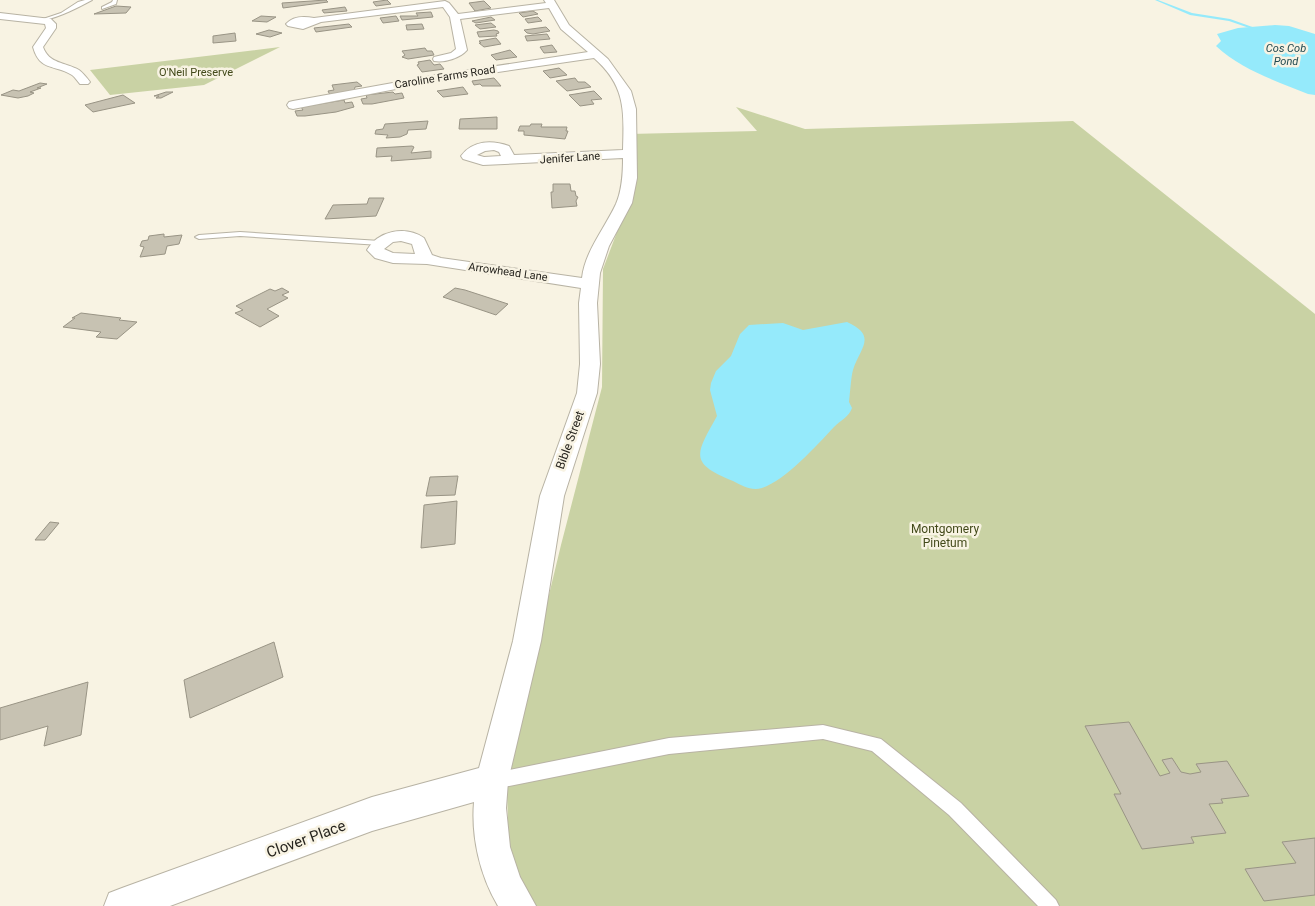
<svg xmlns="http://www.w3.org/2000/svg" width="1315" height="906" viewBox="0 0 1315 906" font-family="Roboto,sans-serif">
	<rect width="100%" height="100%" fill="#f8f3e3"/>
	<path fill="#c9d2a4" d="M280 47 204 85 110 95 90 70Z
		M736 107 805 129 1073 121 1315 314V906H504L501 863 508 818 506 773 561 545 602 387 603 269 628 203 629 134 757 131Z"/>
	<path fill="#95eafb" d="M1275 25 1289 26 1315 34V95L1308 94C1276 81 1242 70 1216 46L1221 41 1217 34 1238 28Z
		M847 322C878 336 860 348 853 370 851 377 850 394 849 402L852 408C849 417 841 420 834 427 817 445 786 480 762 488 751 491 743 486 733 481 688 463 696 454 717 416L710 390 711 383 716 371 731 356 740 334 749 325 783 323 803 330Z"/>
	<g fill="none" stroke-linecap="round" stroke-linejoin="round">
		<path fill="#95eafb" fill-rule="evenodd" d="M1155 0H1158L1192 13 1230 19 1258 29 1255 30 1229 21 1190 15Z"/>
	</g>
	<path fill="#c7c2b2" stroke="#999485" d="M326 0 328 2 283 8 282 3Z
		M387 0 391 4 376 6 373 2Z
		M484 1 491 8 475 11 469 3Z
		M116 6 131 7 126 13 94 14Z
		M345 7 347 11 324 13 322 10Z
		M533 11 538 14 523 17 519 13Z
		M431 12 433 17 402 20 400 16H418L416 13Z
		M261 16 276 17 267 22 252 21Z
		M396 16 399 21 383 23 380 18Z
		M491 17 495 20 476 23 472 21Z
		M538 17 542 21 528 23 525 19Z
		M491 23 496 27 480 29 475 25Z
		M349 24 352 27 316 32 314 28Z
		M422 24 424 29 407 30 406 25Z
		M546 27 550 31 533 34 527 33 524 30Z
		M269 30 282 33 270 37 256 34Z
		M494 30 498 31 499 33 496 34 497 36 479 37 477 32Z
		M235 33 236 41 213 43V36Z
		M547 34 550 39 527 41 525 36Z
		M496 38 501 44 484 47 479 43H481L479 41Z
		M552 45 557 52 544 53 540 47Z
		M425 48 427 51H432L434 55 408 59 402 57 405 55 402 51Z
		M510 50 517 57 496 60 491 55Z
		M430 60 434 65 440 64 444 69 422 72 417 65 419 64 418 62Z
		M559 68 567 75 550 78 543 71Z
		M494 78 501 86H482L480 84 474 85 472 81Z
		M575 78 578 82H585L591 87 567 91 556 81Z
		M357 82 362 86 355 87 354 91 330 95 328 91 334 90 332 85Z
		M40 83 47 84 37 88H41L30 92 34 93 28 96 18 98 1 95 13 90 19 91Z
		M463 87 468 94 443 97 437 91Z
		M594 91 602 99 591 100 594 104 580 106 569 95Z
		M166 92H173L161 98H156L159 96H154Z
		M393 92 395 94 402 93 404 98 372 104H363L361 99 367 98 366 95Z
		M123 95 135 103 93 112 85 105Z
		M344 100 345 103 352 102 354 107 336 112 305 116H297L295 111 303 110 301 107Z
		M497 117V129H459L460 119Z
		M428 121 426 129 408 130 407 134 400 137 386 138 388 135 375 134 376 130 383 129 385 124Z
		M531 124H542L541 127H567L566 131H568L565 139 524 135V131H518L520 126H530Z
		M412 146 414 147 411 153 431 151V158L391 161 392 156 376 157 377 148Z
		M553 184H570L571 191H575L576 196 578 197 576 201 577 206 552 208 551 192H553Z
		M369 198H384L376 216 325 219 333 205 367 204Z
		M164 234V237L182 235 179 244 167 246 165 254 140 257 144 247 140 246 142 241 148 240 149 236Z
		M282 288 289 292 282 295 288 298 267 309 279 316 260 327 235 313 243 310 236 306 270 289 275 291Z
		M455 288 465 290 508 304 496 315 443 297Z
		M81 313 121 318 119 320 137 322 117 339 96 337 101 332 63 327 75 318H72Z
		M458 476 455 495 426 496 430 477Z
		M457 501 455 544 421 548 424 505Z
		M50 522 59 523 45 540H35Z
		M274 642 283 677 190 718 184 680Z
		M88 682 81 735 44 746 48 726 0 740V708Z
		M1129 722 1160 776 1170 773 1162 760 1172 758 1181 772 1190 774 1201 772 1196 764 1227 761 1249 796 1221 799 1223 803 1209 804 1226 833 1191 837 1194 843 1142 849 1114 794H1121L1085 726Z
		M1315 838V895L1264 901 1245 869 1296 863 1282 842Z"/>
	<g fill="none" stroke-linecap="round" stroke-linejoin="round">
		<g stroke="#b8b3a4" stroke-width="2">
			<path id="lane" d="M85 0H92C77 8 62 16 45 20L43 19 61 13 78 2Z
				M113 0H117L116 4 102 9V7L112 2Z
				M240 232 380 241 384 243 380 245 240 236 199 239 195 237 199 235Z
				M823 725 881 739 961 803 1056 900 1059 906H1038L949 815 872 751 823 739 669 754 494 789 488 787 486 781 488 775 494 773 669 738Z"/>
		</g>
		<g stroke="#b8b3a4" stroke-width="2">
			<path id="street" d="M544 0H554L569 25 608 59 631 91 636 109 637 178 632 203 609 246 600 273 597 303 600 364 597 393 564 496 541 641 508 781 506 808 510 847 520 877 536 906H498C480 876 471 837 474 802L372 831 170 906H104L109 893 122 888 372 797 479 768 513 641 540 496 577 393 580 364 579 303 581 288 427 264 393 263 375 258 367 250C378 231 405 225 424 238L432 255 441 258 582 278C585 251 605 228 616 204 622 190 623 174 623 158L483 165 463 159 461 156C473 140 492 140 509 146L514 155 623 150C624 111 626 86 594 58L437 81 293 109 289 108 287 105 289 102 293 101 437 75 588 52 561 29 549 8 460 19 467 50C460 58 445 63 434 61L433 59 434 57 451 53 456 49 450 17 443 7 321 22 303 29 288 26 286 24C293 16 304 16 314 18L445 1 449 3 458 14 546 3ZM494 150 499 152 501 156 484 157 477 155 485 151ZM401 241 412 244 415 254 393 253 384 249 393 242Z
				M0 13 51 19 56 24V28L43 47C49 64 65 62 79 70 83 73 87 78 90 82L88 84H80C78 82 75 77 72 75 55 64 40 72 33 47L46 28 45 24 0 19Z"/>
		</g>
		<use href="#lane" fill="#fff" fill-rule="evenodd"/>
		<use href="#street" fill="#fff" fill-rule="evenodd"/>
	</g>
	<g text-anchor="middle" dominant-baseline="central" stroke-width="5" stroke-linejoin="round" paint-order="stroke">
		<g font-size="11" font-style="italic" fill="#214950" stroke="#f8f3e3">
			<text x="1286" y="48">Cos Cob<tspan x="1286" dy="13">Pond</tspan></text>
		</g>
		<g font-size="11" fill="#434a1b" stroke="#f8f3e3">
			<text x="196" y="72">O'Neil Preserve</text>
		</g>
		<g font-size="11" fill="#27251f" stroke="#f8f3e3">
			<text transform="translate(445 77) rotate(-9)">Caroline Farms Road</text>
			<text transform="translate(570 158) rotate(-4)">Jenifer Lane</text>
			<text transform="translate(508 272) rotate(8)">Arrowhead Lane</text>
		</g>
		<g font-size="12" fill="#27251f" stroke="#f8f3e3">
			<text transform="translate(570 440) rotate(-70)">Bible Street</text>
		</g>
		<g font-size="12" fill="#434a1b" stroke="#f8f3e3">
			<text x="945" y="529">Montgomery<tspan x="945" dy="14">Pinetum</tspan></text>
		</g>
		<g font-size="15" fill="#27251f" stroke="#f8f3e3">
			<text transform="translate(306 839) rotate(-20)">Clover Place</text>
		</g>
	</g>
</svg>
